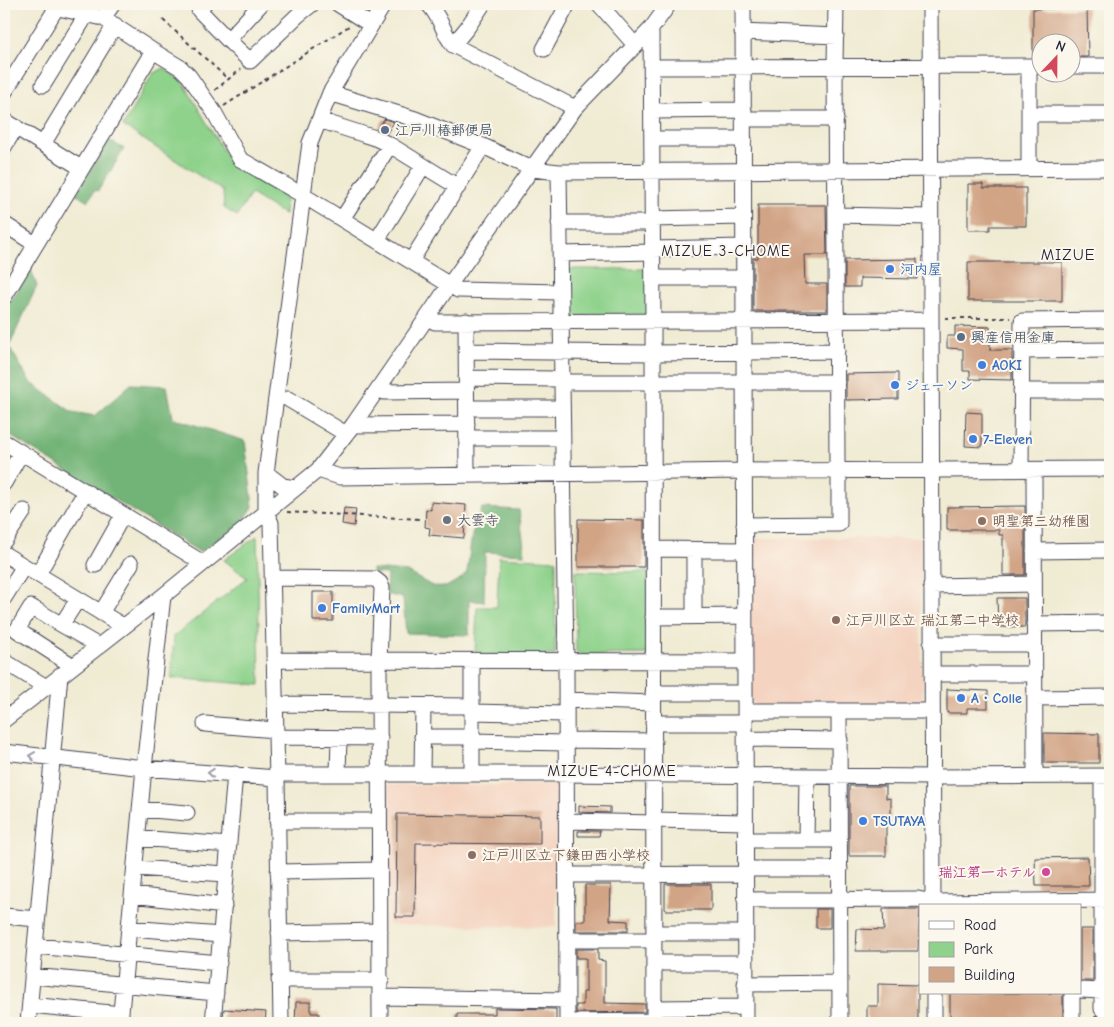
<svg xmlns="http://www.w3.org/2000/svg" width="1114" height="1027" viewBox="0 0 1114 1027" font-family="'Comic Neue','Klee One',sans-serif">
	<rect width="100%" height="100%" fill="#fbf7ec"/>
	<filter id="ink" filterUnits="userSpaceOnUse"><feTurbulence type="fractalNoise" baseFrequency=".02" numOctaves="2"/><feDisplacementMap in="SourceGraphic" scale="10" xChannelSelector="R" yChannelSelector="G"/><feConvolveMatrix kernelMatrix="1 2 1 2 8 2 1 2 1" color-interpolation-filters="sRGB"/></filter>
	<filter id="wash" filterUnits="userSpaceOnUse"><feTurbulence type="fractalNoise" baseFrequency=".0096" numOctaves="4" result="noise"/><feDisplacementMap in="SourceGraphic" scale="20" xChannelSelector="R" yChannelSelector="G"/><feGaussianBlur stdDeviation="1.12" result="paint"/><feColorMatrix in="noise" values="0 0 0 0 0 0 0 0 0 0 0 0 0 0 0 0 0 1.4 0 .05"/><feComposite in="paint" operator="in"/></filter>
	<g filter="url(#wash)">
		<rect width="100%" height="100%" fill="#f0ebd3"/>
		<path fill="#f4d3c0" d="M751 538H920L923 705 757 706 751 701Z
			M387 785H558L556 927 388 925Z"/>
		<path fill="#8ed28b" stroke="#587a63" d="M164 68 183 82 228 159 286 192 285 215 251 194 237 216 224 208 223 191 123 126 152 74Z
			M566 269H647L648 312 643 317H573L567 312Z
			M257 536 260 685 171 678 174 636 247 578 224 560Z
			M499 557 556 560 555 655H475L477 607H497Z
			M575 571 649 572V654L581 655 576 651Z"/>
		<path fill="#72b477" stroke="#4a6b59" d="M109 140 124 149 98 191 95 190 88 201 76 194Z
			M31 270 37 286 9 346 30 382 72 412 95 416 131 384 167 386 173 418 245 441 253 507 241 524 200 552 4 432V311Z
			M482 508 519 510 525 554 485 552 484 602 469 600V635L406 633 403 598 386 594 387 574 372 573V569L407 572 432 586 446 587 462 578 467 572 472 535Z"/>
		<g id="blocks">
			<path fill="#d2a486" d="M1087 8 1088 57H1072V42H1042V57H1033V9Z
				M384 119 394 122 387 133 378 129Z
				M968 184H983V188H1026V226H990V230H968Z
				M758 205H826L827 255H804L805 284H827V311H753V258H758Z
				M917 259V279L860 278V287H845V260Z
				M968 262H1062V301H968Z
				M955 326 990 327V350H1012V380L970 379V371H963V349L947 348V336H955Z
				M898 373V399L846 400V374Z
				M966 412 982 413V447L965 446Z
				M431 502 466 505 464 538 429 535 430 528 425 527 426 509 431 510Z
				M1025 506V575H1003V535H999V530H947V507Z
				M344 508 356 509 354 526 342 524Z
				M578 519 644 520V567H578Z
				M313 592H333V621H313Z
				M997 598H1025V627H998Z
				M947 689 988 691V708H967V713H947Z
				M1044 733 1099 734V763H1044Z
				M849 786H886V798L891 799V819H886V856H849Z
				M579 806 610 807V813L579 812Z
				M397 814 540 816V844L416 843 415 917H396Z
				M578 831H600L599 836H578Z
				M1088 857 1089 886H1036L1035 858Z
				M665 884H711V910H665Z
				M585 885H611L610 920 628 921V931H576V921H585Z
				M816 909H830V928H816Z
				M883 909H920L918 951H856L857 929 884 930Z
				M1080 929H1093V981H1080Z
				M576 949H598V960L605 961V1003L645 1004V1012L576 1013V1005H583V992H586V958H576Z
				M878 984 918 985V1023H867V1006H878Z
				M950 993H1063V1023H950Z
				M296 1002H311V1013H319V1023H295Z
				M495 1008 556 1009V1023H457V1014H495Z
				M224 1009 266 1012 265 1023H222Z"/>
		</g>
	</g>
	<g filter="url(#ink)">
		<use href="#blocks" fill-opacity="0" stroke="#414052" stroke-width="1"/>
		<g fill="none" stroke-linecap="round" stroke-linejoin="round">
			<g stroke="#414052" stroke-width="17">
				<path id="minor" d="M52 4 63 9 103 18 153 51 181 68 189 76 214 112 240 159 304 196 458 290 560 292
					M204 4 199 10 228 40 261 4
					M338 4 371 25
					M428 4C441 17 442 31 453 45L575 108
					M599 4 635 45
					M743 4 746 1023
					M930 4 933 906
					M103 18 113 4
					M651 29 653 320 654 1023
					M742 32 836 36
					M228 40 250 61 298 15 312 4
					M453 45 467 28 483 4
					M544 49 568 4
					M1029 66V168
					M1072 66H1110
					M652 67 1042 66
					M43 85 87 14
					M4 93 57 7
					M330 93 415 119 483 146 532 169 559 172 1110 168
					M652 111 744 110
					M1029 114H1110
					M744 119H836
					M4 120 81 168
					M319 120 375 138 390 145 458 187
					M652 139H744
					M43 144 115 25
					M4 147 16 127
					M559 172 566 662 567 1023
					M836 215 930 217
					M342 219 390 145
					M652 219 743 217
					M559 223H652
					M4 224 35 244
					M377 240 423 166
					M653 249 743 247
					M560 254 653 252
					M411 261 483 146
					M653 278H743
					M4 297 153 51
					M428 318 435 322 930 320
					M466 321 467 475
					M466 351 653 353 837 351
					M1022 351 1110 350
					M466 378 561 379
					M562 382H837
					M379 388 384 392 466 391
					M1021 391H1110
					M288 399 346 434
					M467 408H562
					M353 425 467 424
					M467 438H562
					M4 442 203 563
					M1021 469 1022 321 1110 320
					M318 470 340 477 744 471 1110 469
					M1034 470 1035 776
					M266 473 283 486 295 488
					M4 483 21 453
					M744 525 839 524V479L837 462 835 66 836 4
					M4 541 24 511
					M653 549 744 550
					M694 550V616
					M1034 551 1110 550
					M4 554 123 626
					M95 565 123 515
					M38 574 85 492
					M272 578 375 579 380 583 382 588 379 661 380 1023
					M931 586 1034 584
					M4 598 24 566
					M101 613 131 564
					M653 617 744 616
					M62 624 78 599
					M1034 624 1110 623
					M931 644H1034
					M274 660 744 661
					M4 661 46 687
					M73 666 17 630 31 607 97 645
					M932 674H1034
					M653 693H745
					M1035 698 1110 697
					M566 700 653 703
					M275 704 472 706
					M745 711H932
					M839 711 840 1023
					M472 712 566 714
					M4 720 163 596 318 470 353 425 450 284 575 108 651 29 669 4
					M653 723H745
					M205 724 275 730
					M276 737 380 738
					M422 737H472
					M745 739 840 740
					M566 740 654 741
					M472 741 566 743
					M4 752 144 768 277 778
					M277 774H557L933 777 1110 776
					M338 774 339 738
					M422 774 423 706
					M472 774V661
					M140 809 187 813
					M654 820 745 822
					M277 821H379
					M567 821 654 823
					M138 838 229 845
					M745 840H840
					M806 840 807 776
					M135 868 226 874
					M745 869H840
					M278 872 380 870
					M567 875 745 874
					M133 895 224 906
					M745 900 918 899 933 902 1110 900
					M4 916 37 919
					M129 928 221 935
					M279 933 380 931
					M654 933H745
					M567 940H654
					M35 946 219 963
					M654 963H745
					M32 976 216 993
					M279 980H381
					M745 984 840 983
					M1080 990 1102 991
					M934 993V1023
					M381 997 567 1000
					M30 1005 121 1014
					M654 1008 746 1007
					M1102 1009V777
					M567 1022 654 1021
					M28 1023 60 675
					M120 1023 144 768 163 596
					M213 1023 235 774
					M281 1023 277 778 271 523 266 512V473L310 143 330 93 384 4
					M1072 1023V993
					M1100 1023 1104 1020H1110"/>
			</g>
			<path stroke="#414052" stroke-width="2" stroke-dasharray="4 4" stroke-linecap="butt" d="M163 20 229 80
				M215 90 241 69
				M224 106 349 26
				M945 318H1010
				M287 512 420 519"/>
			<use href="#minor" stroke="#fff" stroke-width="15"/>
		</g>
		<defs><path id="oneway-chevron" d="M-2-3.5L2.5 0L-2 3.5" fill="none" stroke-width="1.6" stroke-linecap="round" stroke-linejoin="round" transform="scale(1.25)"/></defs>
		<g stroke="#9c9ca7">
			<use href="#oneway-chevron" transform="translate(32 756) rotate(-172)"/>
			<use href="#oneway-chevron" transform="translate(211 773) rotate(-176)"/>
		</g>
	</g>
	<g fill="#5c6f8a" stroke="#fbf7ec" stroke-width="2">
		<circle cx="385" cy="130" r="5"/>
		<circle cx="961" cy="337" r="5"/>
	</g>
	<g fill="#3f7fe0" stroke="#fbf7ec" stroke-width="2">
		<circle cx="890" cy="269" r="5"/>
		<circle cx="982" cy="365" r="5"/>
		<circle cx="895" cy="385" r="5"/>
		<circle cx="973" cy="439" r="5"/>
		<circle cx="322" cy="608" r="5"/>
		<circle cx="961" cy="698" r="5"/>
		<circle cx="863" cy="821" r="5"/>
	</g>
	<circle fill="#6b7280" stroke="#fbf7ec" stroke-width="2" cx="447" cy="520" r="5"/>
	<g fill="#8d6e63" stroke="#fbf7ec" stroke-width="2">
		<circle cx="982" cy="521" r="5"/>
		<circle cx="836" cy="620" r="5"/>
		<circle cx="472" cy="855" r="5"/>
	</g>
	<circle fill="#d1479c" stroke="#fbf7ec" stroke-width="2" cx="1046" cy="872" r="5"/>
	<g text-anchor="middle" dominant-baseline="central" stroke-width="4" stroke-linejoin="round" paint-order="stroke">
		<g font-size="14" font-weight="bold" fill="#4e5e75" stroke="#fbf7ec" text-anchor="start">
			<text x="395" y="130">江戸川椿郵便局</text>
			<text x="971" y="337">興産信用金庫</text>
		</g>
		<g font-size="14" font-weight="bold" fill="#366cbe" stroke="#fbf7ec" text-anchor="start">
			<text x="900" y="269">河内屋</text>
			<text x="992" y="365">AOKI</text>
			<text x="905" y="385">ジェーソン</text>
			<text x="983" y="439">7-Eleven</text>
			<text x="332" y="608">FamilyMart</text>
			<text x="971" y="698">A・Colle</text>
			<text x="873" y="821">TSUTAYA</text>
		</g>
		<g font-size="14" font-weight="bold" fill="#5b616d" stroke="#fbf7ec" text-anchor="start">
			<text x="457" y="520">大雲寺</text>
		</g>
		<g font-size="14" font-weight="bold" fill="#785e54" stroke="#fbf7ec" text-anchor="start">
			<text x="992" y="521">明聖第三幼稚園</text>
			<text x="846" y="620">江戸川区立 瑞江第二中学校</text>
			<text x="482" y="855">江戸川区立下鎌田西小学校</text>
		</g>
		<g font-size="14" font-weight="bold" fill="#b23c85" stroke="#fbf7ec" text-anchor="end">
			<text x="1036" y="872">瑞江第一ホテル</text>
		</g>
		<g font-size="15" letter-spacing="1" fill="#22223b" stroke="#fbf7ec">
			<text x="726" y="251">MIZUE 3-CHOME</text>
			<text x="612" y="771">MIZUE 4-CHOME</text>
		</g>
		<g font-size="16" letter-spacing="1" fill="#22223b" stroke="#fbf7ec">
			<text x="1068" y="255">MIZUE</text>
		</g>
	</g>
	<rect width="1114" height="1027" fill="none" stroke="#fbf7ec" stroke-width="20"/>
	<rect x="919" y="904" width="162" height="90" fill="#fbf7ec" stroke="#a4a2a5"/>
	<rect x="929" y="921" width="25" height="8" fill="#ffffff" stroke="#a4a2a5"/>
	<text x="964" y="930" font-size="15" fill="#22223b">Road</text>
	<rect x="929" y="942" width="25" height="15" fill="#8ed28b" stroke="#a4a2a5"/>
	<text x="964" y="954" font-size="15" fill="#22223b">Park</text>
	<rect x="929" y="967" width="25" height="15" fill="#d2a486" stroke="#a4a2a5"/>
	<text x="964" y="980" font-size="15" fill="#22223b">Building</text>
	<g transform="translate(1056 58) rotate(22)"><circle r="24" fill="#fbf7ec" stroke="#a4a2a5"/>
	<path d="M0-4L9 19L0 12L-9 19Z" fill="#d1495b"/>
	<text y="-8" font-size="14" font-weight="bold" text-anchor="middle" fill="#22223b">N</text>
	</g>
</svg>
